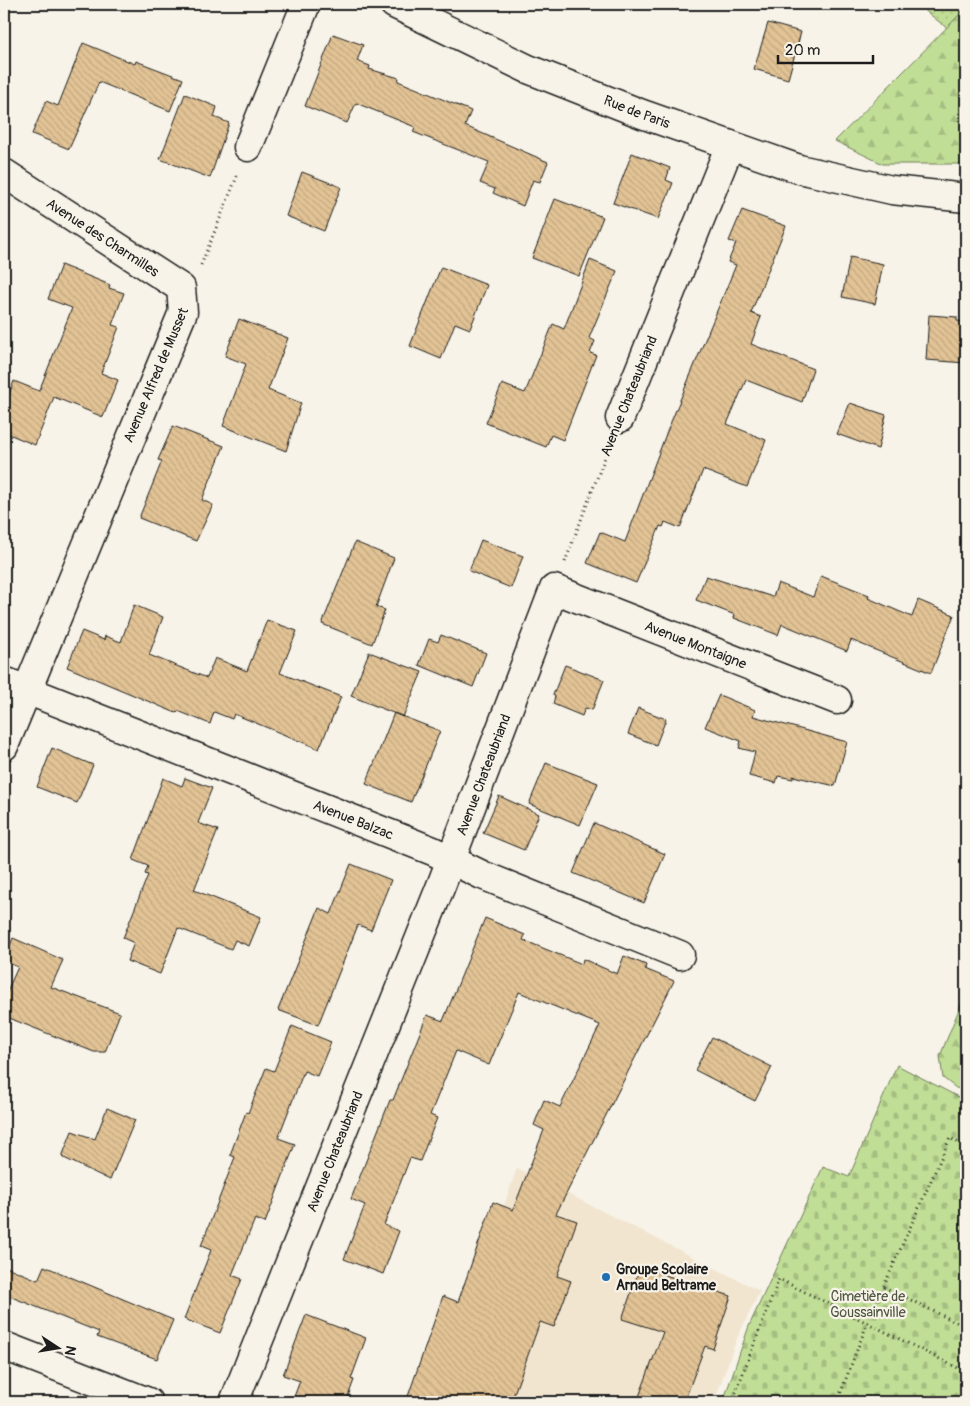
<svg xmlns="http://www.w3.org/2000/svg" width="970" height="1406" viewBox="0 0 970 1406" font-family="Pangolin,sans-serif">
	<defs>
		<pattern id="grass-dots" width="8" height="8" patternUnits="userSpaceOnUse" patternTransform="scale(1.25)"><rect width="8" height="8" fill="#c1de96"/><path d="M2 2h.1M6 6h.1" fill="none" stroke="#a5be81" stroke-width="1.8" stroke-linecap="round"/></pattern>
		<pattern id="forest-firs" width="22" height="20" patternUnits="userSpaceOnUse" patternTransform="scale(1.25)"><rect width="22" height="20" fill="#c1de96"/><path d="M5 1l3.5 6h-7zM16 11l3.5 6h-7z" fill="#a5be81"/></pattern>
		<pattern id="cemetery-stones" width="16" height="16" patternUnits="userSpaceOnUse" patternTransform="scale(1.25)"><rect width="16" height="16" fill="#c1de96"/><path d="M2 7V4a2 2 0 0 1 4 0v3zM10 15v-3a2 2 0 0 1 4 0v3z" fill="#a5be81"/></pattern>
		<pattern id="building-back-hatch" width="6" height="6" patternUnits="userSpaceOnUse" patternTransform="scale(1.25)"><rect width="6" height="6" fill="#e2c395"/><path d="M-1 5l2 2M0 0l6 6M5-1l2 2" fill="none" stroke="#c1a780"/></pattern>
	</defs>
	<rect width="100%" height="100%" fill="#f7f3e8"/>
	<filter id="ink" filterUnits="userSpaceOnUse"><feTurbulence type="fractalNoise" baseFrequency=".02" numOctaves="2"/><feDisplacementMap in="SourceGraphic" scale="10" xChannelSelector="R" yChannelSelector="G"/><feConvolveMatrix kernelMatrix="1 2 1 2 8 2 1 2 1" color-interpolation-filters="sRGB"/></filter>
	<g filter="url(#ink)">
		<path fill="#f1e5cf" d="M517 1168 760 1291 737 1338 714 1402H435Z"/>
		<path fill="url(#grass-dots)" stroke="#6e7d59" d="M917 4H966V8L948 29Z"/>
		<path fill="url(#forest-firs)" stroke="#6e7d59" d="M966 8V164H883L835 141Z
			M966 992V1090L956 1088 943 1078 940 1056Z"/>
		<path fill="url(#cemetery-stones)" stroke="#6e7d59" d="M897 1065 966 1101V1402H723L749 1326 823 1167 849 1177Z"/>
		<path fill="url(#building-back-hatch)" stroke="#1c1c1c" d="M768 23 801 32 788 79 754 69Z
			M333 34 363 45 357 61 370 66 369 69 399 78 398 81 471 111 465 126 548 162 540 182 533 180 523 206 493 193 495 189 480 183 489 162 413 132 415 127 356 103 347 123 305 106Z
			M83 43 135 64 136 61 183 79 170 111 99 82 69 149 32 134 46 101 58 106Z
			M185 94 217 107 214 117 229 123 210 178 160 159Z
			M632 153 670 168 666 180 673 183 658 219 613 203Z
			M302 172 341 187 324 231 286 216Z
			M555 199 603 217 579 276 532 258Z
			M742 210 786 226 751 313 761 317 751 344 813 369 802 402 746 380 727 424 766 440 747 487 703 470 680 528 665 522 663 527 660 526 636 583 587 563 600 532 625 542 666 434 736 265 728 262 736 243 729 241Z
			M850 257 883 264 875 304 842 297Z
			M590 260 617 271 589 338 595 341 590 353 596 355 563 440 551 435 546 447 486 423 502 384 525 393 553 324 564 329Z
			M61 265 110 285 109 288 124 293 112 325 119 327 101 373 118 380 103 417 54 397 35 445 4 432V408L14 381 39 391 72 308 48 299Z
			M441 267 487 285 470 329 455 323 441 359 410 346Z
			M929 315 957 317V321L966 322V363L926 360Z
			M239 319 288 338 268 390 301 403 286 451 223 426 246 364 225 356Z
			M850 403 886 415 878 449 837 434Z
			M173 426 224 446 202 500 213 505 196 541 139 518 162 461 158 460Z
			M481 540 523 556 511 588 469 571Z
			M355 542 394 558 376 607 385 610 372 644 322 624Z
			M706 576 773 597 778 583 813 597 821 576 869 595 868 598 912 617 918 600 954 615 931 673 851 640 847 651 782 624 778 635 734 618 735 615 696 600Z
			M134 605 163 617 149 655 207 678 215 658 247 671 267 620 297 631 280 673 341 697 319 749 234 714 232 719 214 712 210 724 178 711 176 713 67 667 82 631 104 640 105 636 121 642Z
			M441 635 486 653 473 687 419 665 429 639 438 642Z
			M369 652 422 672 403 717 351 696Z
			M565 665 604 680 592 710 585 708 582 716 553 704 555 696 553 695Z
			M719 695 755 710 753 716 847 742 835 786 793 776V779L778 776 776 783 749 776 755 752 739 748 741 741 705 727Z
			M638 708 666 719 656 745 628 734Z
			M394 713 440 731 411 802 366 784Z
			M52 748 93 765 77 803 37 787Z
			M546 763 598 783 580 825 529 804Z
			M163 778 182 786 185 778 212 788 198 823 218 830 194 890 261 917 249 946 235 940 231 949 178 928 160 974 127 961 134 943 123 938 148 875 145 874 148 866 133 860Z
			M499 796 539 814 524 850 483 833Z
			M594 823 665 854 644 903 573 873Z
			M351 864 391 880 371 930 358 925 318 1025 278 1010 319 908 331 914Z
			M485 918 525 935 523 940 582 964 583 959 617 974 624 956 646 965 645 969 674 981 556 1214 577 1221 557 1276 571 1281 554 1327 540 1322 511 1402H406L443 1296 458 1302 493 1202 513 1210 544 1130 534 1125 544 1100 560 1107 600 1025 519 992 489 1065 456 1051 430 1115 437 1118 420 1161 410 1158 384 1225 399 1231 383 1274 344 1259 365 1205 351 1199 390 1100H393L427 1015 443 1021Z
			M13 938 63 960 51 987 120 1013 105 1052H94L4 1016V998L18 967 4 961Z
			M292 1026 331 1042 317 1076 304 1071 278 1138 295 1144 265 1223 255 1219 232 1275 242 1279 220 1333 184 1319 211 1250 201 1246 235 1157 230 1155 246 1112 248 1113 266 1068 274 1071Z
			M712 1037 772 1067 755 1101 695 1070Z
			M107 1108 135 1120 110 1180 62 1157 72 1131 95 1139Z
			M4 1266 38 1280 44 1266 173 1320 157 1359 97 1337 99 1332 4 1294Z
			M640 1267 731 1296 713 1349 705 1346 684 1402H637L663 1332 622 1319Z
			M306 1315 366 1338 351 1379 354 1380 346 1402H292L300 1381 283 1375Z"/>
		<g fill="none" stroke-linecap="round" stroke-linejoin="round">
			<g stroke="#1c1c1c" stroke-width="31">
				<g id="minor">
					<path d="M248 147 306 4"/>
					<path id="s1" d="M4 173 181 288 183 312 4 746"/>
					<path d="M620 418 730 145"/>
					<path id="s2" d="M4 681 433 851 482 875 680 955"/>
					<path d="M4 1346 148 1402"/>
					<path id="s3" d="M234 1402 442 883 554 589 837 700"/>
				</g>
			</g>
			<g stroke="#1c1c1c" stroke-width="31">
				<g id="tertiary">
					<path id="s4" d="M394 4 528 69 642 114 799 169 892 190 966 198"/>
				</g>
			</g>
			<path stroke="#1c1c1c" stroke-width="3" stroke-dasharray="1 4" stroke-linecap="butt" d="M201 265 238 174
				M565 562 610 444
				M884 1287 966 1327
				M732 1402 779 1279 966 1372
				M837 1402 867 1324 950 1138 966 1147"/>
			<use href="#minor" stroke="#f7f3e8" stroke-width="28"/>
			<use href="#tertiary" stroke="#f7f3e8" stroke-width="28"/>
		</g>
	</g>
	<circle fill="#1f6fb2" stroke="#f7f3e8" stroke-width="2" cx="606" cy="1277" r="5"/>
	<g text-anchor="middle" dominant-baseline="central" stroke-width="4.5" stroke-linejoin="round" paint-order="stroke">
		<g font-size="14" fill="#1c1c1c" stroke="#f7f3e8">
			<text stroke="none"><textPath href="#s4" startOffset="266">Rue de Paris</textPath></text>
			<text stroke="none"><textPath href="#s1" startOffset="118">Avenue des Charmilles</textPath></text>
			<text transform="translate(156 375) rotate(-67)">Avenue Alfred de Musset</text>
			<text transform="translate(629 396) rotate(-68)">Avenue Chateaubriand</text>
			<text stroke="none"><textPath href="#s3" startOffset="1026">Avenue Montaigne</textPath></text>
			<text stroke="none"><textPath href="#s3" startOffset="675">Avenue Chateaubriand</textPath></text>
			<text stroke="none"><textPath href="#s2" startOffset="376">Avenue Balzac</textPath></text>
			<text stroke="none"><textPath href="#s3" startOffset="270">Avenue Chateaubriand</textPath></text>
		</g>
		<g font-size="14" font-weight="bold" fill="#1c1c1c" stroke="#f7f3e8" text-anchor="start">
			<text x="616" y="1269">Groupe Scolaire<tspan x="616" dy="16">Arnaud Beltrame</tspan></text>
		</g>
		<g font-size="14" fill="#4e5641" stroke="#f7f3e8">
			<text x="868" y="1296">Cimetière de<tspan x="868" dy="16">Goussainville</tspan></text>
		</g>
	</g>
	<rect width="970" height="1406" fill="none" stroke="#f7f3e8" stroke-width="20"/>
	<rect x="10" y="10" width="950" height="1386" fill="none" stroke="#1c1c1c" stroke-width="2" filter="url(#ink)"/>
	<g transform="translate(58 1348) rotate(102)" stroke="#f7f3e8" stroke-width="4" paint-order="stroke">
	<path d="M0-4L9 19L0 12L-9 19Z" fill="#1c1c1c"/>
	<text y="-8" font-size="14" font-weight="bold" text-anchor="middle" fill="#1c1c1c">N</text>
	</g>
	<path d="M778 55v8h95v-8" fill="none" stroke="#1c1c1c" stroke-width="2.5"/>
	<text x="785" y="55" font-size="15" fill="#1c1c1c" stroke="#f7f3e8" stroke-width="4" paint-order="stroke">20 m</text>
</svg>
